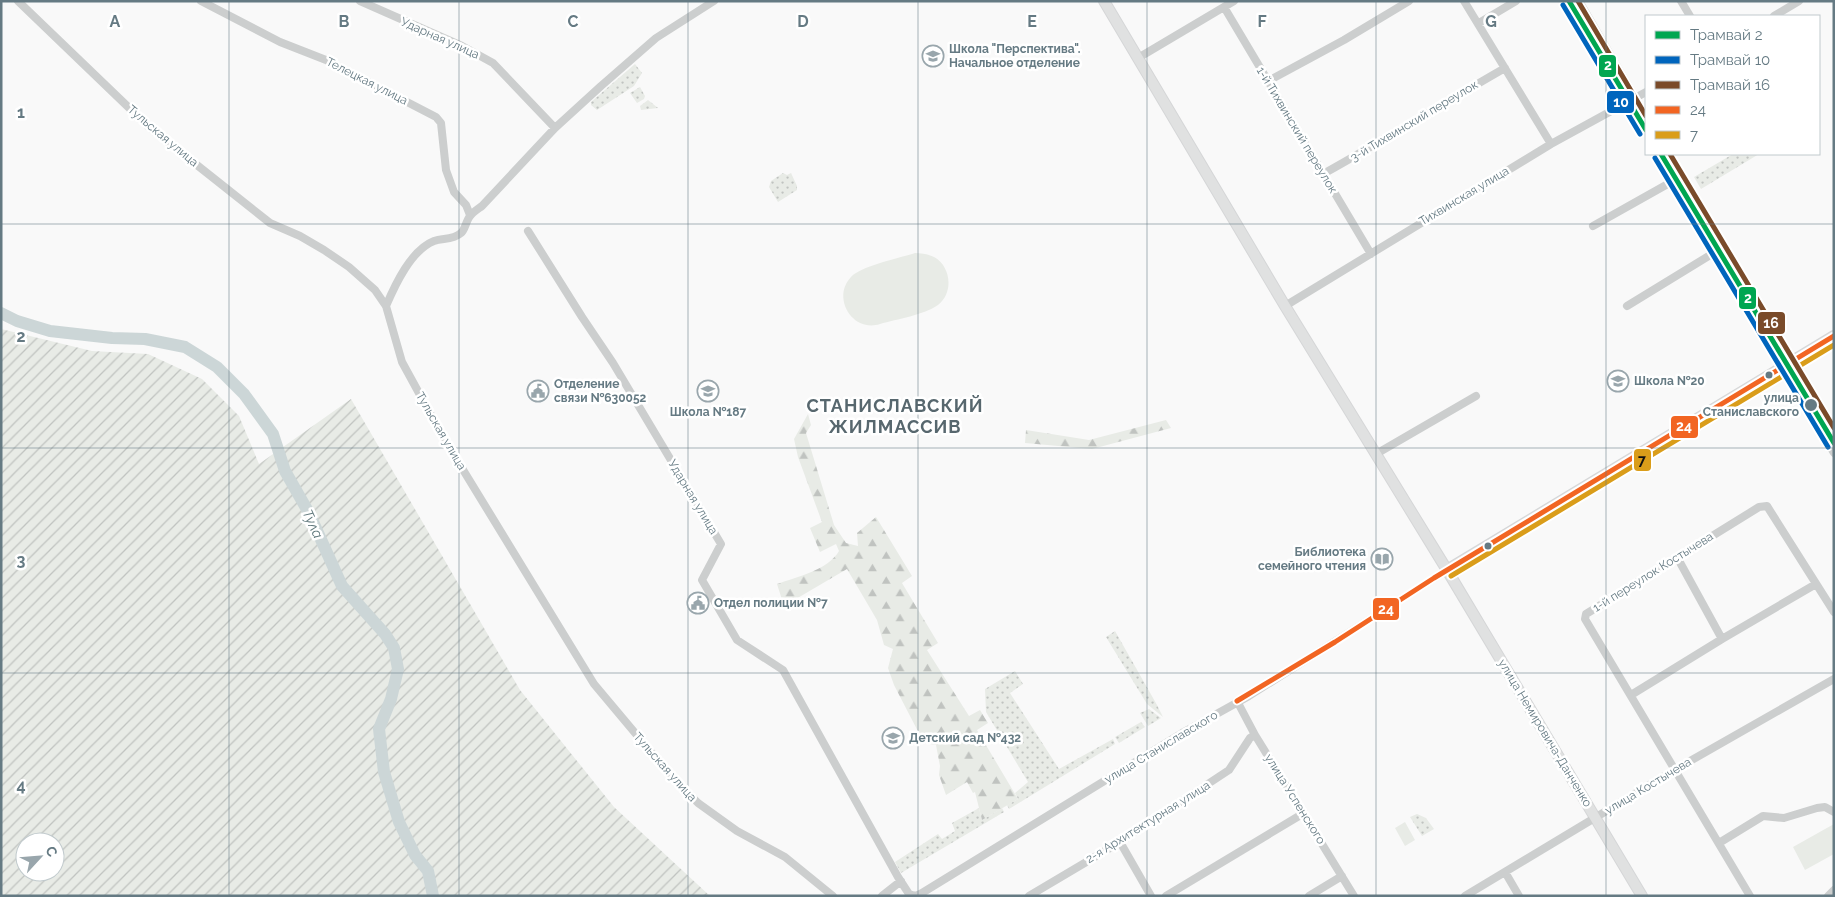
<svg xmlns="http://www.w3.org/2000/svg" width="1835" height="897" viewBox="0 0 1835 897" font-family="Raleway,sans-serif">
	<defs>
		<pattern id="grass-dots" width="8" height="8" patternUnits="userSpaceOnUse" patternTransform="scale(1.25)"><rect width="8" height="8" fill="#e8ebe6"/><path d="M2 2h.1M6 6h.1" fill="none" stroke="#c0c3c0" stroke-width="1.8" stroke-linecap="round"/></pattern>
		<pattern id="forest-firs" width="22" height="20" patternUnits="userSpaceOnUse" patternTransform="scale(1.25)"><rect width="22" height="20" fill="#e8ebe6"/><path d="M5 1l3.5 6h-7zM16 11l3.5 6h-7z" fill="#c0c3c0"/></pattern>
		<pattern id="garden-furrows" width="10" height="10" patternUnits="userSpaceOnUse" patternTransform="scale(1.25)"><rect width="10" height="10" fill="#e8ebe6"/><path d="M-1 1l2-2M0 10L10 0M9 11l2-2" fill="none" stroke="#c0c3c0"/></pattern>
	</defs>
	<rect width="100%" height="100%" fill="#f9f9f9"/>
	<path fill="url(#grass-dots)" d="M635 64 642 73 634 86 597 110 591 105V102Z
		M640 87 645 96 644 99 637 103 630 93Z
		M648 100 658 108 641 110 640 106Z
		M1733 154H1759L1701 189 1694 177Z
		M783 173 787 175 791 173 797 186V190L778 202 769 187 771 181Z
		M1115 631 1157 705 1163 717 1147 704 1106 637Z
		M1015 671 1023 684 1010 693 1059 769 1113 739 1115 744 1009 809 1007 805 1018 799 1015 793 1028 782 986 712 985 689Z
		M1149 709 1161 718 1148 726 1140 713Z
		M1141 722 1145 727 1119 743 1115 737Z
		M979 808 982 820 1002 808 1004 812 901 873 895 862 938 834 942 839 955 831 952 823Z
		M1417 814 1426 818 1434 829 1422 836 1410 817Z"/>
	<path fill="url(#forest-firs)" d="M808 414 811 425 806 433 834 525 846 543 858 546 857 533 876 517 912 576 902 583 938 643 927 650 969 716 980 710 988 723 977 730 1018 799 982 820 975 792 973 793 967 782 946 795 939 775 940 766 936 745 924 743 894 685 888 668 893 649 884 645 877 620 847 569 784 606 777 584C797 577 828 570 839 551L836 544 820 552 810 528 822 522 798 457 794 439Z
		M1166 420 1171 428 1092 449 1025 443 1026 430 1089 440Z"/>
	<path fill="url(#garden-furrows)" fill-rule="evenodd" d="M1 329 92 351 148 354 202 379 239 416 259 464 351 399 520 690 614 807 710 896H1ZM25 842H55V872H25Z"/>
	<path fill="#e8ebe6" d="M915 253C922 253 927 254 934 257 951 266 954 293 938 305 924 315 897 319 880 324 853 333 831 298 851 277 861 266 900 258 915 253Z
		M1405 822 1415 840 1405 846 1395 828Z
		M1834 824V854L1805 870 1793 847Z"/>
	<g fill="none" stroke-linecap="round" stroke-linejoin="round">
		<path stroke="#ccd6d7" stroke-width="12" d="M1 313 17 321 50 331 112 338 145 339 185 347 217 367 244 394 273 434 285 471 309 513 342 586 385 634 394 648 398 669 391 699 379 729 384 772 399 822 415 855 428 871 433 896"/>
		<g stroke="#d5d6d7" stroke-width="12">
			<path id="major" d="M1104 1 1285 306 1447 570 1642 896
				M1447 570 1834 336"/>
		</g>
		<path stroke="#cccece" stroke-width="8" d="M18 1 149 127 270 223 300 236 324 250 349 267 375 290 386 306 402 362 443 437 594 684 672 777 698 803 737 831 785 857 833 896
			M201 1 280 42 326 60 436 117 441 123 446 170 454 192 466 205 470 215
			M360 1 462 46 493 63 555 128
			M1464 1 1551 144
			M1579 1 1646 116
			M1681 1 1690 16
			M1224 7 1371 254
			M1774 16 1799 1
			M1479 23 1516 1
			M1138 58 1234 1
			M1268 81 1344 40 1409 1
			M1669 154 1793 360
			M1323 174C1384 140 1444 103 1505 68
			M1593 226 1682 176
			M528 231 582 317 613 363 721 544 702 580 737 640 783 670 898 877 909 894C915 896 917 896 922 893L1184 732 1249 696 1447 570
			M386 306C395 285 411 250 434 241 443 238 453 240 461 233 465 230 466 221 470 216 473 212 478 209 482 206L555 128 601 86 656 38 714 1
			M1285 306 1551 144 1646 92
			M1627 306 1725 246
			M1781 367 1834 453
			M1376 454 1476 396
			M1677 557 1722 639
			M1631 695 1722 639 1816 584
			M1237 701 1255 735 1354 896
			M1120 842 1151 896
			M1719 843 1763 816 1784 818 1817 808 1825 807 1834 812
			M1505 872 1519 896
			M882 896 901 881
			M1029 896 1120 842 1229 770 1250 738 1255 735
			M1166 896 1304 813
			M1309 896 1342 876
			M1465 896 1676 769 1834 679
			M1750 896 1585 619 1586 614 1759 507 1767 506 1834 612
			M1828 896 1834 890"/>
		<use href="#major" stroke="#e0e1e1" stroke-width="10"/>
		<g stroke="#fff" stroke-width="9">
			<path id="bus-1" d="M1237 701 1335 642 1434 578 1834 336"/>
		</g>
		<g stroke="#fff" stroke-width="9">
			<path id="bus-2" d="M1451 576 1834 345"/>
		</g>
		<use href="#bus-1" stroke="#f26522" stroke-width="5"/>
		<use href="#bus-2" stroke="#da9d1a" stroke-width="5"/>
		<g stroke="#fff" stroke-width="9">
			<path id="tram-1" d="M1569 1 1646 130
				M1661 154 1834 443"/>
		</g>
		<g stroke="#fff" stroke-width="9">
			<path id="tram-2" d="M1563 5 1640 134
				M1655 158 1828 447"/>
		</g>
		<g stroke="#fff" stroke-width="9">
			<path id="tram-3" d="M1578 1 1646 116
				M1670 154 1834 428"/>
		</g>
		<use href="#tram-1" stroke="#00a651" stroke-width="5"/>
		<use href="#tram-2" stroke="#0065bd" stroke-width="5"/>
		<use href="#tram-3" stroke="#7a4b2a" stroke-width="5"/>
	</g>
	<path fill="none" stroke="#657a83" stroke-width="1" stroke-opacity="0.55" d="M229 1V896M459 1V896M688 1V896M918 1V896M1147 1V896M1376 1V896M1606 1V896M1 224H1834M1 448H1834M1 673H1834"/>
	<defs>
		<g id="school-ring" transform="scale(1.125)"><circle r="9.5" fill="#fff" stroke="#99a6ac" stroke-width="1.5"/><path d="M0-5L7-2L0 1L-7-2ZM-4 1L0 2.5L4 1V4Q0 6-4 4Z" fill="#99a6ac"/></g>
		<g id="civic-ring" transform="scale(1.125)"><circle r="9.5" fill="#fff" stroke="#99a6ac" stroke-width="1.5"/><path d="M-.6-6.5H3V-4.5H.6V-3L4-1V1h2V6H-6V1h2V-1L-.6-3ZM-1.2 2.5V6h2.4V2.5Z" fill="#99a6ac"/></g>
		<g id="library-ring" transform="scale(1.125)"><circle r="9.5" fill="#fff" stroke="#99a6ac" stroke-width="1.5"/><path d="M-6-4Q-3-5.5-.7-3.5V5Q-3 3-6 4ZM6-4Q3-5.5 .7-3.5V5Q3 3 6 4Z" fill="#99a6ac"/></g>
	</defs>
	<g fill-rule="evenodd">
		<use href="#school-ring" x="933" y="56"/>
		<use href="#school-ring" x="1618" y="381"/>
		<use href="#civic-ring" x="538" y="391"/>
		<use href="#school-ring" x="708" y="391"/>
		<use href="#library-ring" x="1382" y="559"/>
		<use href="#civic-ring" x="698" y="603"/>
		<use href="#school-ring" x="893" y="738"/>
	</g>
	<g fill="#657a83" stroke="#fff" stroke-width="2">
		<circle cx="1769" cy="375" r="4.5"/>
		<circle cx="1811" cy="405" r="7"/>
		<circle cx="1488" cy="546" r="4.5"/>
	</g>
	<g text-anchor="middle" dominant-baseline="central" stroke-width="5" stroke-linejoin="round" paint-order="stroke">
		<g font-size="12" fill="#657a83" stroke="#fff">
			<text transform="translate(440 38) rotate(24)">Ударная улица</text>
			<text transform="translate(367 81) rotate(27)">Телецкая улица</text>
			<text transform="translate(1414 121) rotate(-31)">3-й Тихвинский переулок</text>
			<text transform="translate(1297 130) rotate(59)">1-й Тихвинский переулок</text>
			<text transform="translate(163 136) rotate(40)">Тульская улица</text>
			<text transform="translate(1464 196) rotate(-31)">Тихвинская улица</text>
			<text transform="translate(441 431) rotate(60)">Тульская улица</text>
			<text transform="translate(693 497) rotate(59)">Ударная улица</text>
			<text transform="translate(1653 572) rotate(-32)">1-й переулок Костычева</text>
			<text transform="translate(1545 733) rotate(59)">улица Немировича-Данченко</text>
			<text transform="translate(1161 747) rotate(-31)">улица Станиславского</text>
			<text transform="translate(665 767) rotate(48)">Тульская улица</text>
			<text transform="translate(1648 786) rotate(-31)">улица Костычева</text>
			<text transform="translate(1295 799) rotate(58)">улица Успенского</text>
			<text transform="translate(1148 822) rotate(-32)">2-я Архитектурная улица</text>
		</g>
		<g font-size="12" font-weight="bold" fill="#657a83" stroke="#fff" text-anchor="start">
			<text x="949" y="49">Школа "Перспектива".<tspan x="949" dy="14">Начальное отделение</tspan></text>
			<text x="1634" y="381">Школа №20</text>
			<text x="554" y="384">Отделение<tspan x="554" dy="14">связи №630052</tspan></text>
			<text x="708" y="412" text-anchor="middle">Школа №187</text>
			<text x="1366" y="552" text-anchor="end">Библиотека<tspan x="1366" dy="14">семейного чтения</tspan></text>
			<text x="714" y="603">Отдел полиции №7</text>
			<text x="909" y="738">Детский сад №432</text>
		</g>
		<g font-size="12" font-weight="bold" fill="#657a83" stroke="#fff" text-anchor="end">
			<text x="1799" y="398">улица<tspan x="1799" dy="14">Станиславского</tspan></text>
		</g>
		<g font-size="14" font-style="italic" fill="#60787c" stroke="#fff">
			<text transform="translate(313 524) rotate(65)">Тула</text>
		</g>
		<g font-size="18" font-weight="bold" letter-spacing="1" fill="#57676e" stroke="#fff">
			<text x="895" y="405">СТАНИСЛАВСКИЙ<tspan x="895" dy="21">ЖИЛМАССИВ</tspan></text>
		</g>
	</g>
	<g font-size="16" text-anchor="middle" font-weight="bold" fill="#657a83" stroke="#fff" stroke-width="5" stroke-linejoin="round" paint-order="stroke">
		<text x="115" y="27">A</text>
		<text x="344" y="27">B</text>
		<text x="573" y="27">C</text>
		<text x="803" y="27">D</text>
		<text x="1032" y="27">E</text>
		<text x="1262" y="27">F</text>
		<text x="1491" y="27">G</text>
		<text x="21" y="118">1</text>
		<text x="21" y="342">2</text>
		<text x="21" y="566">3</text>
		<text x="21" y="791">4</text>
	</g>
	<g stroke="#fff" stroke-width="2">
		<rect x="1598" y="54" width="19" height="24" rx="5" fill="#00a651"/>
		<rect x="1606" y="90" width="29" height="24" rx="5" fill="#0065bd"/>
		<rect x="1738" y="286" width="19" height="24" rx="5" fill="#00a651"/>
		<rect x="1757" y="311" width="29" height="24" rx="5" fill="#7a4b2a"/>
		<rect x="1670" y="415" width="29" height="24" rx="5" fill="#f26522"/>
		<rect x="1633" y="448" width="19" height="24" rx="5" fill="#da9d1a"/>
		<rect x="1372" y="597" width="28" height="24" rx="5" fill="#f26522"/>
	</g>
	<g font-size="14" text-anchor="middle" font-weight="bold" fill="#fff">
		<text x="1608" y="70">2</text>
		<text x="1621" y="107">10</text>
		<text x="1748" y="303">2</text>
		<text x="1771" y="328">16</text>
		<text x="1684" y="431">24</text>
		<text x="1386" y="614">24</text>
	</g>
	<g font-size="14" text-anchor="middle" font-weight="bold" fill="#111">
		<text x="1642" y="465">7</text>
	</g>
	<rect width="1835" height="897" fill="none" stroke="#657a83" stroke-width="5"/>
	<rect x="1645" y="15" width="175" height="140" fill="#ffffff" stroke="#c1cacd"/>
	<rect x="1655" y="31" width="25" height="8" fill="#00a651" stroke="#c1cacd"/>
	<text x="1690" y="40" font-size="15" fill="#657a83">Трамвай 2</text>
	<rect x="1655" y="56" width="25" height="8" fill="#0065bd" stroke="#c1cacd"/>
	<text x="1690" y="65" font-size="15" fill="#657a83">Трамвай 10</text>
	<rect x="1655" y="81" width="25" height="8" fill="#7a4b2a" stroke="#c1cacd"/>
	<text x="1690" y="90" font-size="15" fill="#657a83">Трамвай 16</text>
	<rect x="1655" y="106" width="25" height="8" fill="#f26522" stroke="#c1cacd"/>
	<text x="1690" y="115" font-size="15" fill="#657a83">24</text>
	<rect x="1655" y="131" width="25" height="8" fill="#da9d1a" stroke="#c1cacd"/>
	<text x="1690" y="140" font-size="15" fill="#657a83">7</text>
	<g transform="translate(40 857) rotate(64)"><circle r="24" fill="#ffffff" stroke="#c1cacd"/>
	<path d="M0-4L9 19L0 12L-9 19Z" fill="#99a6ac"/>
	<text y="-8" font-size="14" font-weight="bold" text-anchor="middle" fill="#657a83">С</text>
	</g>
</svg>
